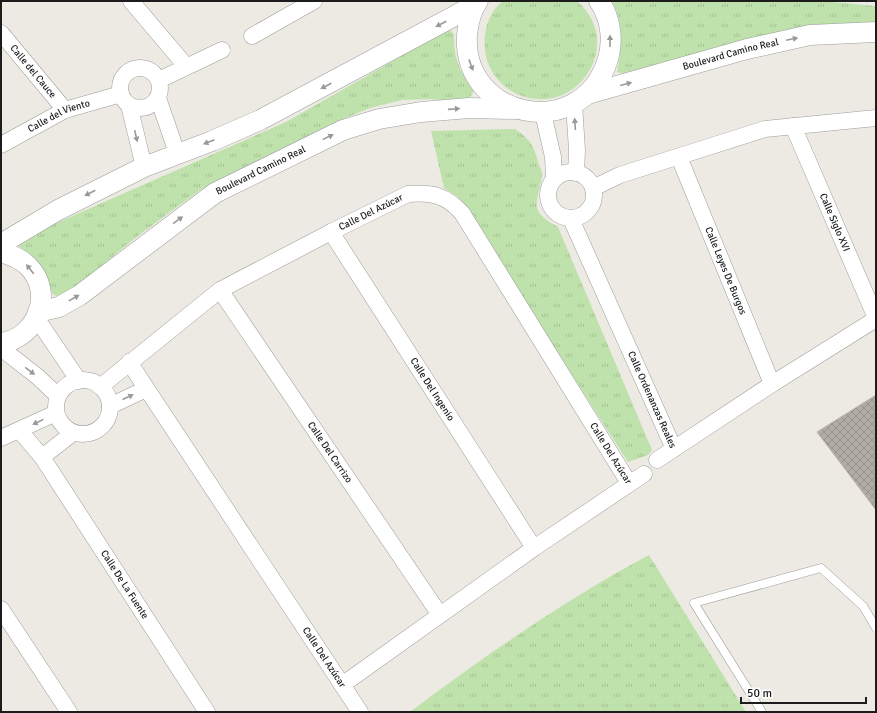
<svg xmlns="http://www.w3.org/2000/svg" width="877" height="713" viewBox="0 0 877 713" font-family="Signika,sans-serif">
	<defs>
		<pattern id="grass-tufts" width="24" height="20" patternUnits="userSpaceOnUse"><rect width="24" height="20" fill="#bfe2ac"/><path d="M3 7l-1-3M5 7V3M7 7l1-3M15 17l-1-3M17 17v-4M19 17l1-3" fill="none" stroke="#a4c193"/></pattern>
		<pattern id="building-cross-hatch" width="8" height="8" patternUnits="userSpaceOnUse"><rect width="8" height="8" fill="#b1aca5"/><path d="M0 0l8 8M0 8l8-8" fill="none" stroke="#98938d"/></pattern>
	</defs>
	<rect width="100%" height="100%" fill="#eceae2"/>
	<path fill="url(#grass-tufts)" d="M503 1H577C622 39 585 109 529 98 518 96 508 90 500 82 492 73 486 62 485 50 483 33 488 12 503 1Z
		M612 1H821L876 6V22L627 75 617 72C622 47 624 25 612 1Z
		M449 29 454 34C453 57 460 73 474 91L468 100 451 101 431 99 402 100 370 108 343 119 200 190 135 238 70 292 60 299 53 294 31 257 18 245 45 228 286 122Z
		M515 129C531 140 534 146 539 165 541 169 543 173 542 177 537 204 528 211 558 227L652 450 648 455 628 462 457 196 444 188 431 131Z
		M649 555 746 712H410C486 655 565 600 649 555Z"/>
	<path fill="url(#building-cross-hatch)" stroke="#bcb3a6" d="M876 395V510L817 432Z"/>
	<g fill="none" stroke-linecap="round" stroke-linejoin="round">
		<g stroke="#9d9d9d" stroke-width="9">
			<path id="service" d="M762 712 694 603 821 568 863 606 876 628"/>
		</g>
		<g stroke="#9d9d9d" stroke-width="17">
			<g id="minor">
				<path d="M131 1 186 66"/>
				<path id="s1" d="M1 33 65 110"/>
				<path d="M252 36 314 1"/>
				<circle cx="140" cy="88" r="20"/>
				<path d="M159 80 222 50"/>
				<path d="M158 98 177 153"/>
				<path d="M574 104 577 150 576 173"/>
				<path d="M129 105 144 167"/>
				<path d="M543 113 553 157 554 179"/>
				<path id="s2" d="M793 126 876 318"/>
				<path id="s3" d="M1 145 65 110 121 94"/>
				<path id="s4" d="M679 157 772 384"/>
				<circle cx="571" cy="195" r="23"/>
				<path d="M593 188 620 175 765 129 876 118"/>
				<path id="s5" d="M571 219 674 449"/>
				<path id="s6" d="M331 232 534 548"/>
				<path id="s7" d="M220 290 440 615"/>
				<path d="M37 319 79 381"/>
				<path d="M1 348 38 377 58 396"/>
				<path id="s8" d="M129 362 360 712"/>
				<circle cx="83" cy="407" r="27"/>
				<path id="s9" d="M100 387 220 290 331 232 408 194C431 192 446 195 462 213L629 483"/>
				<path d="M110 406 146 389"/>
				<path id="s10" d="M20 431 42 457 207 712"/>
				<path d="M1 438 56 413"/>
				<path d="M42 457 73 433"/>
				<path d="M657 460 772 384 876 319"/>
				<path d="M1 609 69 712"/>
				<path d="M342 685 534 548 644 474"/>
			</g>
		</g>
		<g stroke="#9d9d9d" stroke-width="21">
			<g id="tertiary">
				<path d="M478 1C471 11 468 24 467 35 462 119 580 143 607 62 614 42 611 18 599 1"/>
				<path id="s11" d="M588 94 747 49 810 35 876 32"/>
				<path d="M1 244 58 210 144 167 212 141 260 120 475 5"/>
				<path d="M1 252C11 255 20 258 28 266 55 293 37 338 1 343"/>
				<path id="s12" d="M38 312 59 307 80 295 215 193 343 130 379 119 421 112 469 108 515 109"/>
			</g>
		</g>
		<use href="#service" stroke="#fff" stroke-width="8"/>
		<use href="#minor" stroke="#fff" stroke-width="16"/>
		<use href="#tertiary" stroke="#fff" stroke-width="20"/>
	</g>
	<defs><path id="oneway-solid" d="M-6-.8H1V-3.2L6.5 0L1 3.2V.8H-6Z"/></defs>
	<g fill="#999">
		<use href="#oneway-solid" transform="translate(441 24) rotate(152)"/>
		<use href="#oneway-solid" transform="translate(792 39) rotate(-12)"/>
		<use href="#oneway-solid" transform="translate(610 41) rotate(-90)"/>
		<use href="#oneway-solid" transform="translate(471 65) rotate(70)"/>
		<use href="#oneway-solid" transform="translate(626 84) rotate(-15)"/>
		<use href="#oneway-solid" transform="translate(326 86) rotate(152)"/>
		<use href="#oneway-solid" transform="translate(454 109) rotate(-4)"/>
		<use href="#oneway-solid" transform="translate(575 124) rotate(-94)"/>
		<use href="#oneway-solid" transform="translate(136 136) rotate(77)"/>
		<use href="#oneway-solid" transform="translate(328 137) rotate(-26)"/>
		<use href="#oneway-solid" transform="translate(209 142) rotate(159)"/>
		<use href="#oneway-solid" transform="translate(90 193) rotate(153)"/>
		<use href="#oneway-solid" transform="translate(178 220) rotate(-36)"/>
		<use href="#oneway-solid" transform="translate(30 269) rotate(-128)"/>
		<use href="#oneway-solid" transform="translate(74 298) rotate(-29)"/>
		<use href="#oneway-solid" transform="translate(30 371) rotate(37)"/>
		<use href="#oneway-solid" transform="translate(128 397) rotate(-25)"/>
		<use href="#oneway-solid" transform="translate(38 422) rotate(154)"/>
	</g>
	<g text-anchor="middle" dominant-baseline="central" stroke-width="3" stroke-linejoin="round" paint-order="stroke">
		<g font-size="10" fill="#1c1c1c" stroke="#fff">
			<text stroke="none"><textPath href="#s11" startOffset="148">Boulevard Camino Real</textPath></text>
			<text stroke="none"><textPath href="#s1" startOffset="50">Calle del Cauce</textPath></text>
			<text stroke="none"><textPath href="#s3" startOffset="65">Calle del Viento</textPath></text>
			<text stroke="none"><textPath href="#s12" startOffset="266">Boulevard Camino Real</textPath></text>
			<text stroke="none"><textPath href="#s9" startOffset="324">Calle Del Azúcar</textPath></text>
			<text stroke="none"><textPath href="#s2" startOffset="105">Calle Siglo XVI</textPath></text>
			<text stroke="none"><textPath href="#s4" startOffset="123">Calle Leyes De Burgos</textPath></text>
			<text stroke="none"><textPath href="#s6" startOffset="187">Calle Del Ingenio</textPath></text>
			<text stroke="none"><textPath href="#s5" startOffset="198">Calle Ordenanzas Reales</textPath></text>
			<text stroke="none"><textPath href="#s9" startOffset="708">Calle Del Azúcar</textPath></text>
			<text stroke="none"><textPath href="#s7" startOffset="196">Calle Del Carrizo</textPath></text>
			<text stroke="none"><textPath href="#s10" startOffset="186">Calle De La Fuente</textPath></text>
			<text stroke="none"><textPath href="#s8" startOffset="354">Calle Del Azúcar</textPath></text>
		</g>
	</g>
	<rect width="877" height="713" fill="none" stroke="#1c1c1c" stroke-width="4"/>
	<path d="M741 697v6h125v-6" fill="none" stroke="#1c1c1c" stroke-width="2"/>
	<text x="747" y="697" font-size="12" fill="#1c1c1c" stroke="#ffffff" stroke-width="3" paint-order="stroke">50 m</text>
</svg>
